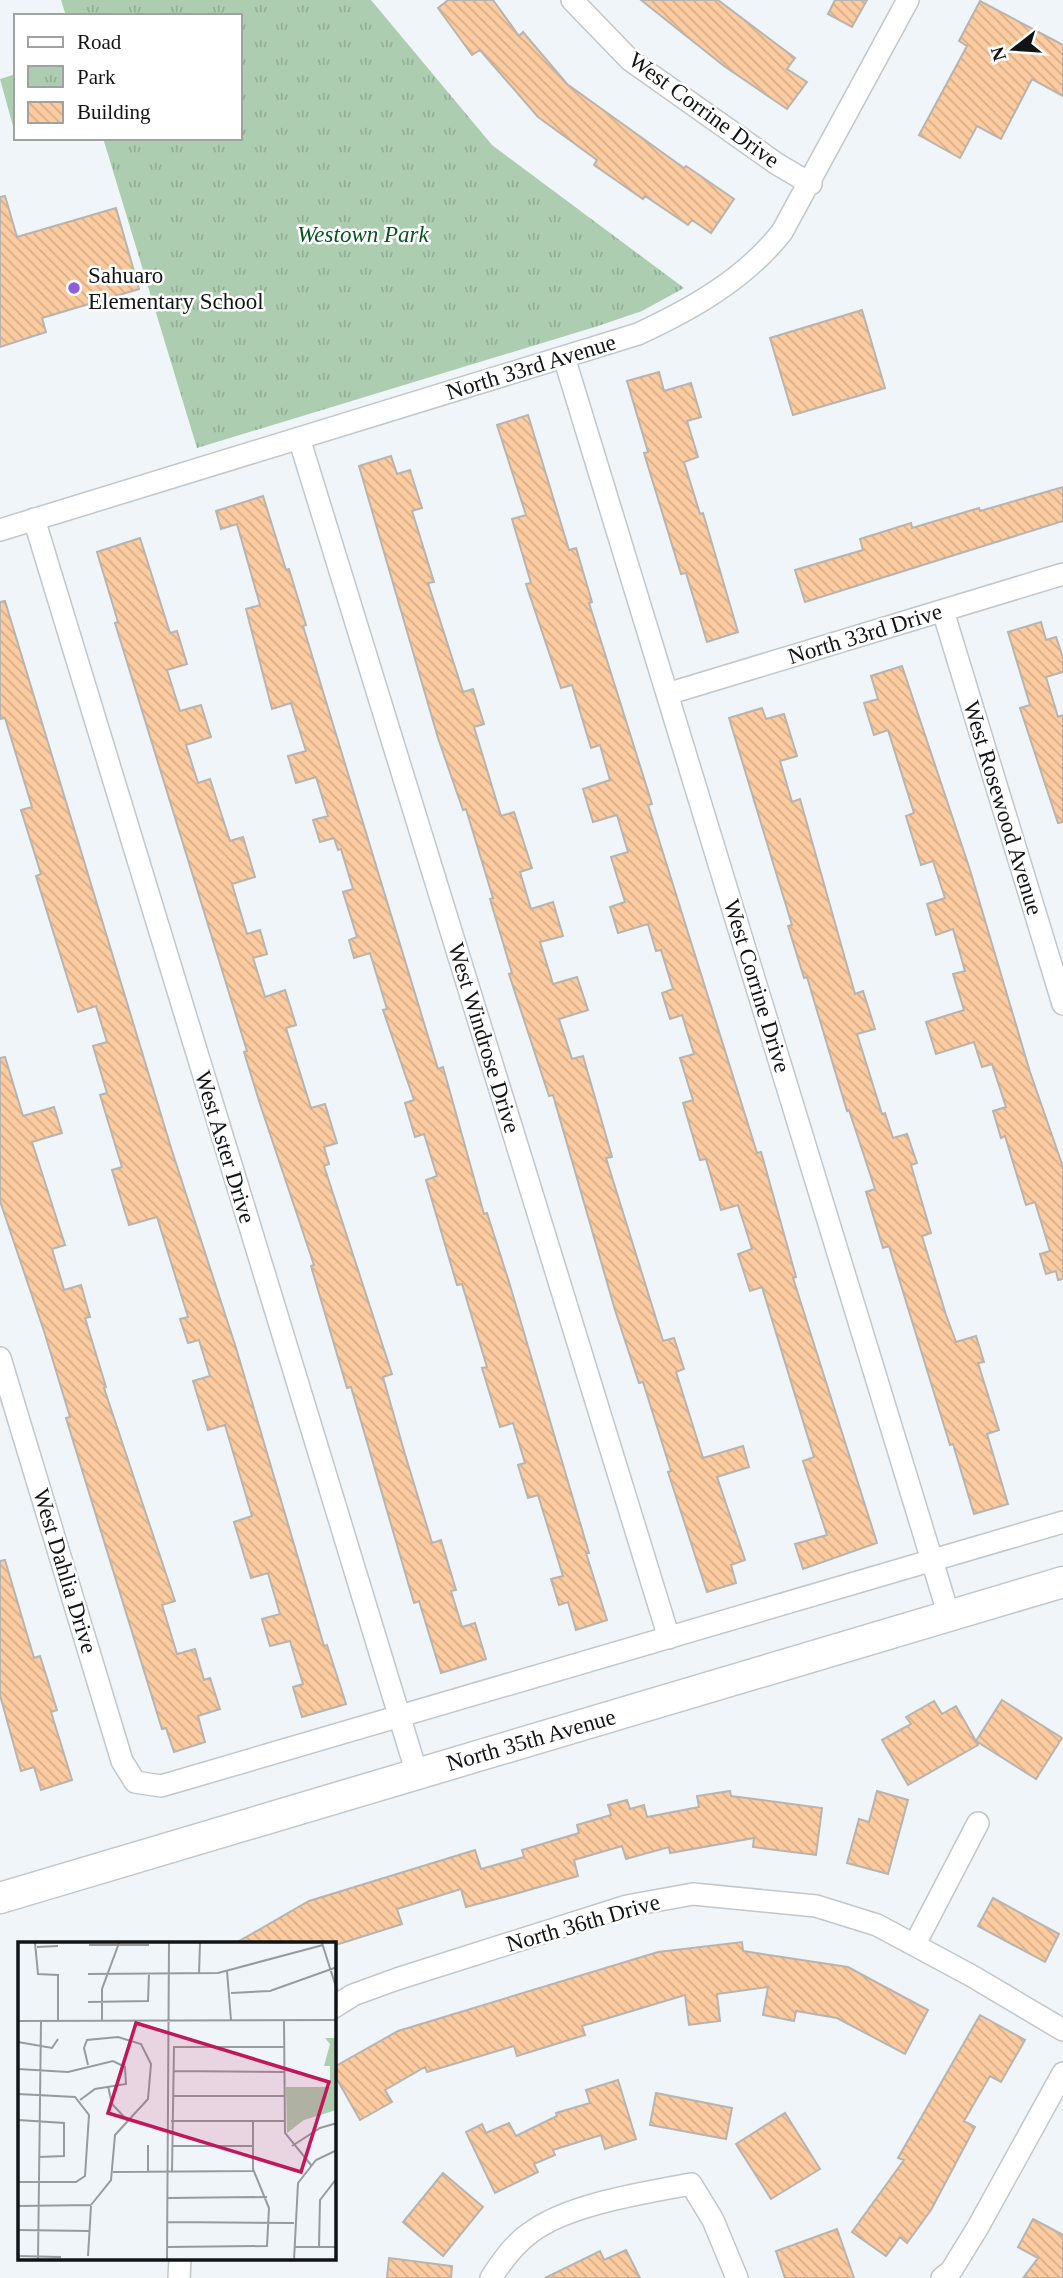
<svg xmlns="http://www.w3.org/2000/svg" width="1063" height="2278" viewBox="0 0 1063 2278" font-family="Georgia,serif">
	<defs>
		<pattern id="park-tufts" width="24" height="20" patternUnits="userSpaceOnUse" patternTransform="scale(1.75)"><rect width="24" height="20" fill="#accdaf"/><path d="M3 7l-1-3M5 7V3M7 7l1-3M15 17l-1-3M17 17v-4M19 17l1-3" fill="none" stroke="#93af96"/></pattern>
		<pattern id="building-back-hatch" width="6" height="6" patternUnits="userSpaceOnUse" patternTransform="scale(1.75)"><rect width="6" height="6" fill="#fccba0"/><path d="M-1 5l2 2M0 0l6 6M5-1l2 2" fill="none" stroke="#d7ad89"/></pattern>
	</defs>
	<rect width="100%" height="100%" fill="#f0f5f9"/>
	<path fill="#accdaf" d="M16 74V137L0 79Z"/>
	<path fill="url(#park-tufts)" d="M61 0H371L492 145 684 288 642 311 598 326 197 448 103 138H240V16H66Z"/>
	<path fill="url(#building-back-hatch)" stroke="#b8b4b0" stroke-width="2" d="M448 0H493L519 36 523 32 567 84 684 168 686 166 734 199 711 233 692 220 688 225 645 196 643 199 594 165 597 160 538 117 480 50 472 55 438 8Z
		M641 0H718L795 58 787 69 807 82 787 109 724 66Z
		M835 0H867L852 27 828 14Z
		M980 1 1063 45V96L1032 79 1001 139 977 126 960 158 919 135 967 46 959 41Z
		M5 196 17 237 116 208 139 289 42 318 46 332 0 347V197Z
		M862 310 885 388 793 415 770 338Z
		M659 372 664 391 691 383 701 417 687 421 698 457 684 462 700 514 703 513 738 632 707 642 686 573 681 574 644 453 648 452 627 381Z
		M528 415 569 550 576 548 592 602 589 603 652 804 648 805 757 1153 761 1152 796 1277 793 1278 877 1543 803 1569 795 1544 827 1535 803 1461 814 1457 762 1287 750 1291 738 1254 752 1249 738 1205 721 1210 706 1159 700 1160 683 1103 693 1100 680 1058 694 1054 682 1015 670 1019 662 993 673 989 661 950 656 951 648 924 618 933 610 907 625 902 611 857 628 852 617 815 593 822 583 789 610 780 600 745 591 748 572 685 561 688 526 584 531 583 512 519 526 515 497 425Z
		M391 456 397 474 410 470 422 508 412 511 434 582 428 583 463 692 473 689 484 724 474 727 501 816 514 812 532 868 520 872 531 909 553 902 563 936 540 942 553 984 577 977 588 1010 559 1019 572 1059 583 1056 612 1157 606 1158 663 1341 674 1338 684 1369 676 1372 703 1458 743 1446 749 1467 717 1477 745 1560 731 1565 736 1583 707 1592 668 1472 671 1471 643 1382 639 1383 615 1310 553 1095 549 1096 509 974 512 973 490 899 493 898 466 809 463 810 438 738 359 466Z
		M1063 487V521L805 602 795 570 863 550 860 539 911 523 912 528 979 508 980 511Z
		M263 496 286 570 289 569 306 625 303 626 438 1069 443 1067 484 1214 487 1213 509 1282 589 1553H586L607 1620 576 1630 568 1602 559 1605 551 1579 563 1576 538 1495 528 1498 518 1465 525 1463 513 1423 500 1427 482 1368 487 1367 462 1284 457 1285 426 1180 437 1176 424 1134 415 1137 405 1103 414 1100 383 1010 387 1009 370 953 354 958 349 940 357 937 343 892 353 889 341 849 338 850 334 838 320 842 313 820 328 816 316 777 296 783 288 756 306 751 291 703 272 709 246 609 260 605 237 524 221 529 216 511Z
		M140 538 170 633 177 631 187 664 167 670 180 711 201 705 211 737 186 745 198 783 210 779 230 841 243 837 255 877 232 884 247 934 260 930 267 954 253 958 265 997 285 990 296 1025 286 1028 311 1108 325 1104 337 1143 324 1147 329 1164 324 1166 392 1374 383 1377 404 1451 432 1543 441 1540 456 1590 451 1591 462 1627 475 1623 486 1659 441 1673 419 1601 414 1603 351 1387 347 1388 311 1266 314 1265 260 1104 244 1052 247 1051 115 623 118 622 97 552Z
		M5 601 172 1151 236 1348 324 1646 327 1645 346 1704 302 1717 293 1687 303 1684 290 1641 270 1646 262 1619 280 1614 268 1573 251 1578 234 1522 252 1516 225 1425 208 1430 193 1381 210 1376 199 1340 188 1343 180 1319 188 1317 157 1217 129 1225 112 1170 122 1167 100 1095 107 1093 93 1046 107 1042 96 1006 78 1012 36 876 41 874 21 810 32 807 5 718 0 719V602Z
		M1041 622 1046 640 1056 637 1063 658V672L1046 677 1058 717 1063 715V822L1058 823 1020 708 1030 705 1008 632Z
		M902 666 970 870 1030 1072 1063 1167V1279L1058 1280 1056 1271 1046 1274 1040 1254 1050 1251 1035 1202 1026 1205 1005 1136 1001 1138 993 1111 1006 1107 992 1064 982 1067 974 1042 936 1054 926 1022 964 1010 953 974 965 971 953 929 936 935 927 904 945 898 933 861 921 865 906 816 914 813 888 730 874 735 864 703 878 699 871 676Z
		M762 708 766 719 784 714 797 756 780 761 792 802 800 799 855 994 863 991 875 1029 857 1034 882 1114 885 1113 893 1138 907 1134 917 1163 911 1165 931 1233 922 1236 946 1315 956 1342 976 1336 984 1362 978 1363 999 1430 987 1434 1008 1504 974 1514 953 1444 950 1445 889 1246 883 1248 866 1192 875 1189 849 1110 847 1111 807 977 804 978 788 926 792 925 729 718Z
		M5 1057 23 1116 54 1107 62 1133 32 1142 65 1245 52 1249 64 1290 81 1285 90 1317 85 1318 106 1387 104 1388 175 1601 162 1605 177 1654 195 1649 204 1680 210 1678 220 1709 198 1716 205 1742 174 1752 166 1728 162 1729 66 1418 70 1417 44 1331 0 1201V1058Z
		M5 1560 34 1658 40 1656 57 1710 51 1712 72 1780 41 1790 34 1767 21 1771 0 1695V1561Z
		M1002 1700 1062 1738 1036 1779 976 1741Z
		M934 1701 942 1714 956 1706 978 1745 908 1785 882 1740 911 1724 906 1717Z
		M730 1791 731 1796 822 1808 816 1855 753 1847 754 1838 670 1853 669 1847 626 1859 622 1846 574 1860 578 1876 504 1897 466 1907 461 1889 397 1909 402 1924 339 1944H234L309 1901 475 1850 481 1869 524 1857 522 1850 579 1833 577 1825 611 1815 608 1805 627 1800 630 1809 644 1805 647 1817 699 1807 697 1796Z
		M877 1791 908 1800 888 1874 847 1863 859 1819 869 1822Z
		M993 1898 1059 1934 1045 1962 978 1926Z
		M742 1942 743 1951 848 1967 928 2010 905 2054 837 2018 796 2011 794 2021 763 2015 768 1987 717 1994 720 2021 689 2025 685 1995 582 2026 585 2035 517 2056 514 2046 427 2072 425 2067 385 2090 392 2102 360 2120 334 2074V2067L398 2031 658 1952Z
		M980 2015 1025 2040 1001 2082 990 2076 964 2121 975 2127 931 2210 907 2243 900 2237 886 2256 852 2232 904 2160 898 2158Z
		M618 2080 636 2139 605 2149 601 2135 553 2150 555 2155 534 2164 538 2172 495 2193 466 2132 482 2124 486 2133 509 2123 516 2136 557 2116 556 2113 590 2103 586 2090Z
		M656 2093 732 2108 726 2139 650 2125Z
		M785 2113 820 2169 771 2199 736 2144Z
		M443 2173 483 2207 443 2256 403 2222Z
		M1033 2219 1063 2235V2278H1023L1038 2258 1018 2247Z
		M837 2229 854 2278H785L776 2251Z
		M626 2250 640 2278H545L600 2251 604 2260Z
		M389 2258 452 2266 451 2278H387Z"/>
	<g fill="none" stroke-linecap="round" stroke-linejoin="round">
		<g stroke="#c2c7cb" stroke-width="24">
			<path id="street" d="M572 0 630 60 777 164 811 184
				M564 357 949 1616
				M299 438 669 1638
				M34 519 417 1774
				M0 530 638 334C692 309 745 279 782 232L908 0
				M943 611 1063 1004
				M667 694 1063 574
				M0 1358 122 1761 135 1782 161 1786 1063 1522
				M915 1944 978 1823
				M334 2007 353 1995 397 1979 627 1906 693 1894 816 1906 877 1925 972 1976 1063 2030
				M179 2278 180 2259
				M491 2278C502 2261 514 2244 530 2233 568 2204 644 2193 691 2184L713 2220 737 2278
				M942 2278 951 2271 978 2227 1063 2073"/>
		</g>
		<g stroke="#c2c7cb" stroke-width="33">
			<path id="secondary" d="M0 1898 1063 1582"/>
		</g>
		<use href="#street" stroke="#fff" stroke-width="21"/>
		<use href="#secondary" stroke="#fff" stroke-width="30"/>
	</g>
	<circle fill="#8b60da" stroke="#fff" stroke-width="2.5" cx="74" cy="288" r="7"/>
	<g text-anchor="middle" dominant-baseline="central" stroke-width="5" stroke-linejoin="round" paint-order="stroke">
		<g font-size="23" fill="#111314" stroke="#fff">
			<text transform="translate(704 110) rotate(36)">West Corrine Drive</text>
			<text transform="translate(531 367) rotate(-17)">North 33rd Avenue</text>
			<text transform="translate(865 634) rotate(-17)">North 33rd Drive</text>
			<text transform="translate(1003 808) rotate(73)">West Rosewood Avenue</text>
			<text transform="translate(757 986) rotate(73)">West Corrine Drive</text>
			<text transform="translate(484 1038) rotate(73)">West Windrose Drive</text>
			<text transform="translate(225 1147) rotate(73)">West Aster Drive</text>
			<text transform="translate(65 1571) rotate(73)">West Dahlia Drive</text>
			<text transform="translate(531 1740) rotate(-16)">North 35th Avenue</text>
			<text transform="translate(583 1923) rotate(-16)">North 36th Drive</text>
		</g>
		<g font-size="23" font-style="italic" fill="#07541f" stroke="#fff">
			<text x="363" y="234">Westown Park</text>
		</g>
		<g font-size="23" fill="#111314" stroke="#fff" text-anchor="start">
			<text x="88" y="275">Sahuaro<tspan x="88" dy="26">Elementary School</tspan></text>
		</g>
	</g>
	<g transform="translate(18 1942)">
		<rect width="318" height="318" fill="#f0f5f9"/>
		<path d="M307 96H318V168L286 178 269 191 268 145H312V124H306L312 102Z" fill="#accdaf"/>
		<path fill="none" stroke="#979b9d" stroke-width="2" d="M17 1 20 32 40 33V79M304 1 319 48M71 3H131M19 5 40 4M209 29 213 78M70 32 200 31 305 3M181 32 182 1M213 51 252 49 319 25M70 60 130 59 131 32M0 79 319 78M84 79V47L101 1M266 79 267 191 293 223M0 100 34 106 40 97M70 123 66 106 69 98 100 95 123 102 133 122 130 157 97 193 93 238 73 263M0 127 50 130 95 119 107 125 108 142 77 147 62 158M156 129 266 130M90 144 94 162 110 179M0 152 57 155 71 173 67 234 58 240H0M155 154H266M0 178 46 181V214L21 215M153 179H266M154 204H235M274 204 302 186 319 181M95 230 235 229M130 230V203M154 230 156 105H266M150 256 249 255M0 264 73 263M149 280 276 281M0 288 72 289M149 305 249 304 251 266 235 227V179M276 305H319M301 305 302 258 319 236M0 314 43 315M70 314 73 264M20 318 23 79M149 318 151 1M276 318 280 241 298 218 319 208"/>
		<path fill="#c2185b" fill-opacity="0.15" stroke="#c2185b" stroke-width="3.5" d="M118 81 311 140 283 230 90 171Z"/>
		<rect width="318" height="318" fill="none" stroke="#111314" stroke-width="3.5"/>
	</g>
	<rect x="14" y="14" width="228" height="126" fill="#ffffff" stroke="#a0a1a1" stroke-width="2"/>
	<rect x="28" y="37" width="35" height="10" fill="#ffffff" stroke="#a0a1a1" stroke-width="2"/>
	<text x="77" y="49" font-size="21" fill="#111314">Road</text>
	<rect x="28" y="66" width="35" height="21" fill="url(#park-tufts)" stroke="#a0a1a1" stroke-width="2"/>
	<text x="77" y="84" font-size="21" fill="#111314">Park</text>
	<rect x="28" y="102" width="35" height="21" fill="url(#building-back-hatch)" stroke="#a0a1a1" stroke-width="2"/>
	<text x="77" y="119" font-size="21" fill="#111314">Building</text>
	<g transform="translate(1014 49) rotate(253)" stroke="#ffffff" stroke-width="5" paint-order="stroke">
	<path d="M0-5L12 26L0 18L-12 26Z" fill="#111314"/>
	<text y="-10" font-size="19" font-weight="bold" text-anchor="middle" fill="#111314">N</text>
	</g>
</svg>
